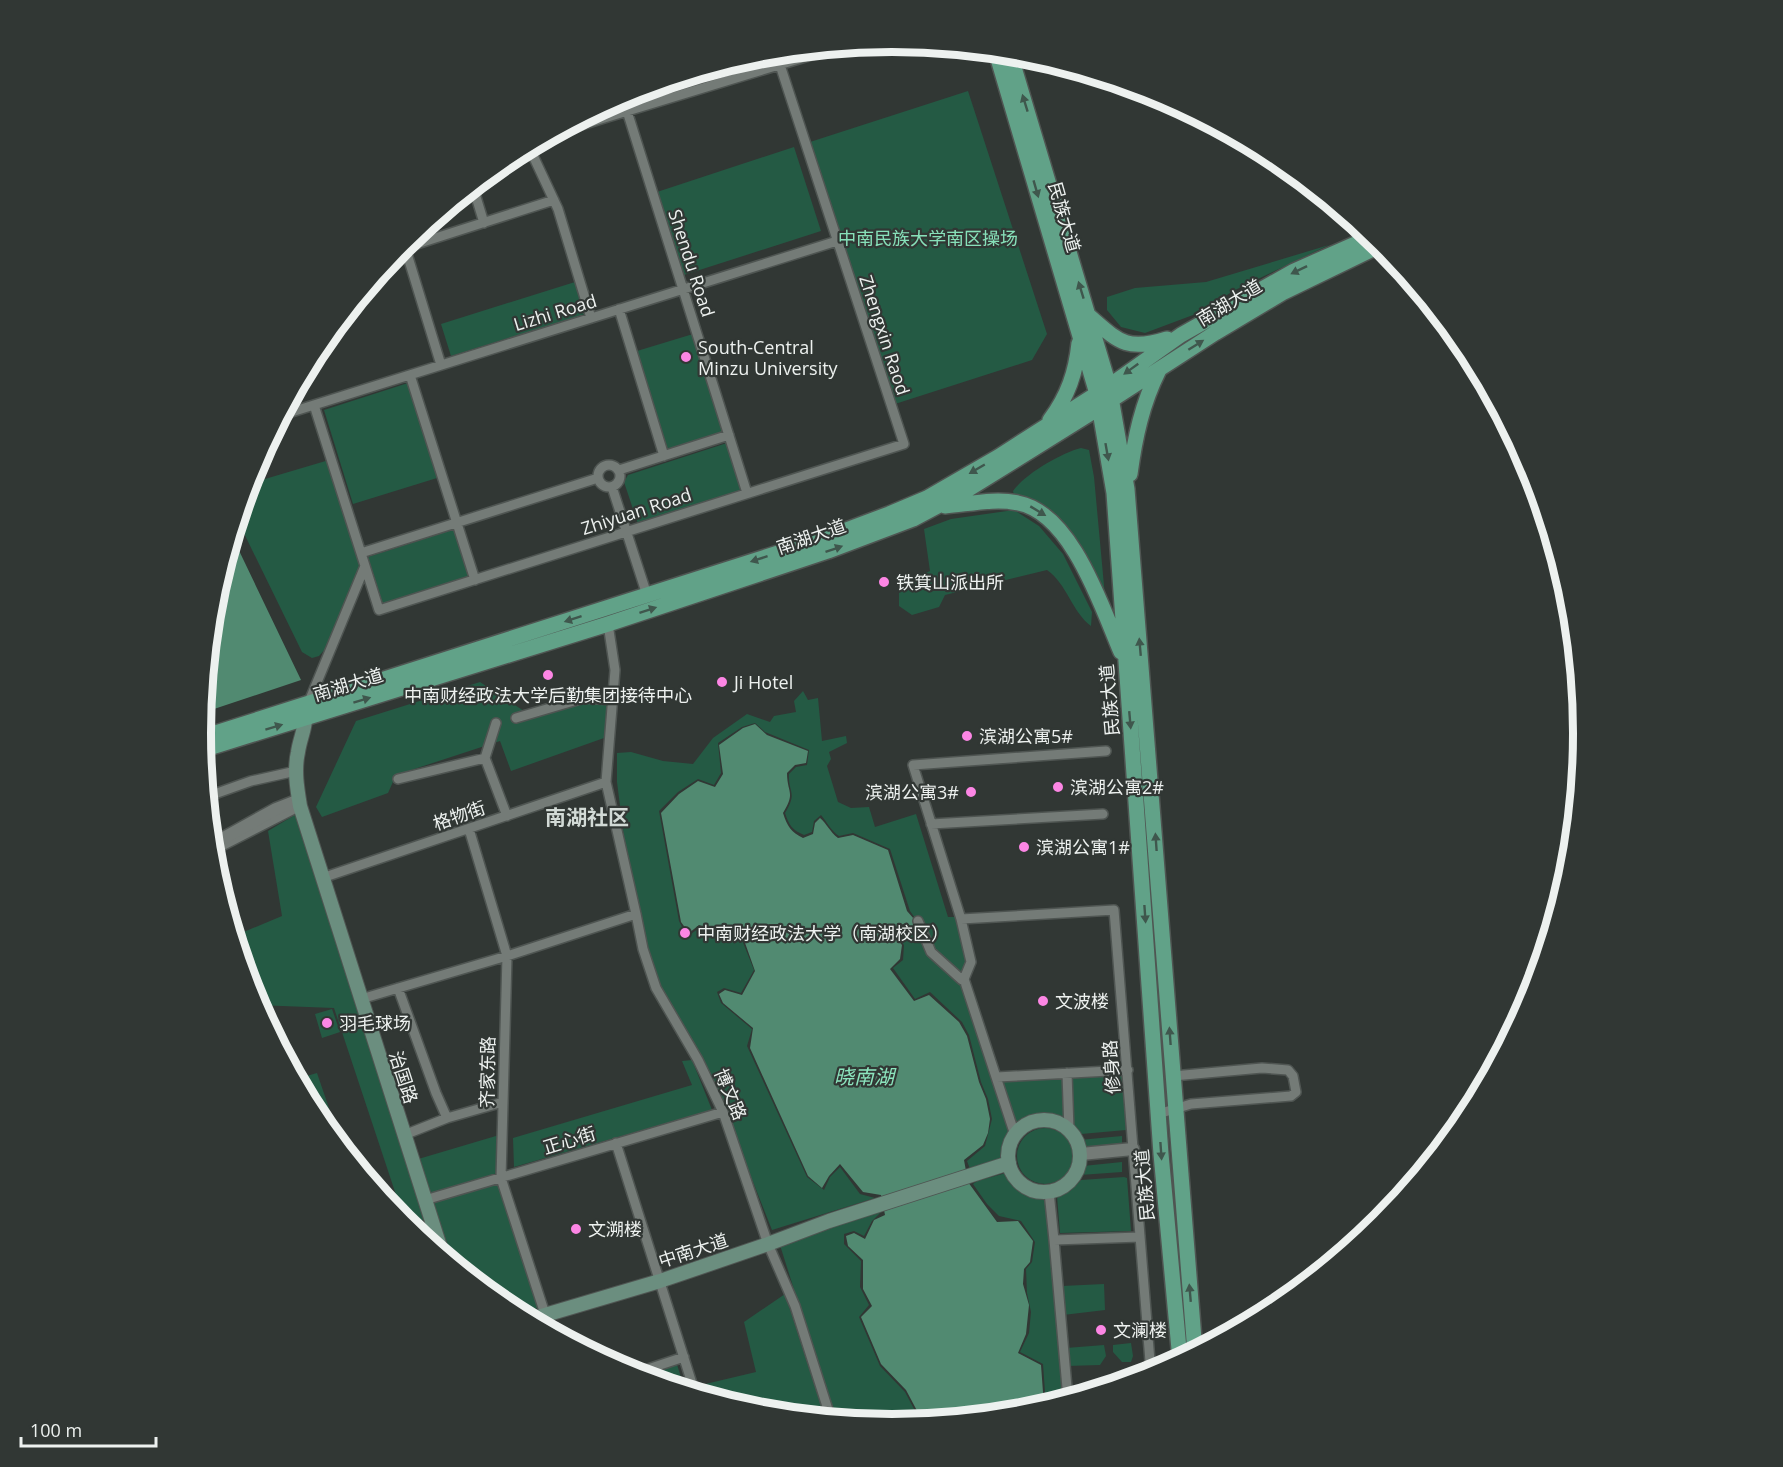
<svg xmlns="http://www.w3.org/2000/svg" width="1783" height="1467" viewBox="0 0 1783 1467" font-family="'Open Sans','Noto Sans SC',sans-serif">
	<rect width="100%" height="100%" fill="#313734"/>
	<path fill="#245a44" d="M968 91 1047 334 1032 360 895 404 810 142Z
		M794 147 821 231 684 275 657 192Z
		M1329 245 1233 291 1201 312 1145 333 1121 327 1107 310V297L1135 288 1206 282Z
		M575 282 585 314 451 356 441 324Z
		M693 334 724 433 668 450 637 351Z
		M408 383 437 478 353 504 324 410Z
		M727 443 742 490 638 524 624 482 628 475Z
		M1081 448 1089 450 1094 477 1105 596 1025 498 1014 495 1013 491C1025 474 1061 453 1081 448Z
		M329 460 361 565 326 648 319 656 312 658 302 652 237 519 248 484Z
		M1014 510 1039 526 1063 554 1092 612 1091 626C1072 612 1067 584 1047 570L945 595 939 607 912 615 899 606V593L908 581 930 571 924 529 951 519Z
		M455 529 470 576 383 604 368 557Z
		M480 682 533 717 584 698H613L604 738 511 771 500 741 396 775 388 793 322 817 316 807 356 721Z
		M803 691 808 700 818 698 822 741 846 736 847 743 829 752 831 759 827 766 838 802 851 808 869 807 875 827 916 814 948 917H957L968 960 963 980 1010 1132 1003 1147V1159L970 1169 967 1161 985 1146 992 1119 988 1099 981 1082 969 1035 962 1022 930 992 915 999 893 968 903 960 904 945 896 935V929L904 926 914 928 915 918 910 911 890 849 853 833 839 836C831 831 827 822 821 815L814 821 812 832 804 835C792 830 789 825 785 813 798 792 788 793 789 774L796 767 807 765 809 750 765 732 755 723 742 727 718 743 721 773 714 785 698 779 678 792 659 811 679 921 687 937 699 928 717 932 738 930 754 970 741 993 724 988 717 992 721 1003 752 1029 747 1046 807 1177 824 1190 830 1177 840 1167 860 1194 875 1198 772 1230 723 1106 658 985 646 948 626 853 617 782V753L631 752 663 761 693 764 713 738 747 714 770 722 774 716 796 712 794 701Z
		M298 813 423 1206 497 1183 538 1308 517 1314 507 1308 437 1251 427 1219 406 1225 334 1008 256 1005 253 998 234 936 282 916 268 831Z
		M332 1009 340 1032 322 1038 315 1014Z
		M692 1060 712 1110 514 1167 513 1138 692 1085 682 1061Z
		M317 1073 343 1149 316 1117 296 1079Z
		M1124 1073 1126 1130 1081 1134 1073 1125 1071 1076Z
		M1064 1077 1065 1119C1048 1111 1029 1112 1015 1126L1000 1080Z
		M1017 1156a28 28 0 1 1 56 0a28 28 0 1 1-56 0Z
		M506 1133V1170L427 1197 415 1160Z
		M1122 1136V1147L1083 1150 1079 1140Z
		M1122 1162V1172L1080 1175 1083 1166Z
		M1006 1173C1014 1190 1026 1198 1045 1199L1064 1400 1046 1406 1043 1364 1020 1352 1029 1333 1031 1312 1027 1293 1026 1269 1032 1262 1035 1242 1021 1221 999 1216 987 1204 973 1184 977 1181Z
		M1124 1177 1127 1178 1131 1231 1060 1233 1057 1196 1070 1191 1081 1180Z
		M882 1211 872 1221 864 1236 854 1231 844 1234V1244L861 1261 860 1287 869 1305 859 1317 880 1366 905 1392 921 1422 891 1425 835 1419 779 1242Z
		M1104 1284 1105 1310 1063 1315 1062 1286Z
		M785 1294 825 1418 756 1412 700 1395 697 1386 756 1372 744 1322Z
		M1131 1343 1133 1356 1131 1362H1122L1113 1352V1345Z
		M1104 1345 1106 1356 1100 1365 1066 1366V1348Z
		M674 1355 685 1390 625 1371Z"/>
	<path fill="#518a71" d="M232 536 301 680 202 713 213 598Z
		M755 724 767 735 808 751 806 763 795 765 787 773C787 793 796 792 783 813 787 826 791 832 803 838L813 834 815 823 820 818C827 824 830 832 838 838L853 835 888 850 907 911 914 919 913 927 903 924 893 929V935L902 945 900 959 890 969 914 1001 929 995 959 1022 967 1036 979 1082 986 1099 990 1119 988 1133 983 1145 964 1160 968 1182 997 1222 1018 1221 1033 1241 1030 1262 1024 1269 1023 1284 1029 1305 1026 1334 1018 1353 1041 1365 1044 1406 1026 1412 923 1422 906 1390 881 1364 861 1317 872 1306 863 1289V1260L848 1246 846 1236 854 1233 865 1239 874 1220 885 1215 881 1195 863 1192 840 1164 829 1176 822 1188 808 1176 750 1048 753 1028 723 1003 719 994 725 990 742 995 755 971 739 926 714 930 699 925 689 933 681 922 661 813 679 794 698 781 715 787 723 774 719 745 743 728Z"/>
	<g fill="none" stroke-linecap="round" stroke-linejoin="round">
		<g stroke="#4f5552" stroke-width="12">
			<path id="minor" d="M627 111 747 493
				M555 133 835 48
				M529 147 558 209 591 318
				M473 187 484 223
				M404 244 441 365
				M398 250 554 200
				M619 309 664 456
				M410 375 475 580
				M314 405 379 610 904 444 780 65
				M282 415 837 241
				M598 476a11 11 0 1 1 22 0a11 11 0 1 1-22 0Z
				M619 470 729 435
				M612 487 647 595
				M361 553 598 478
				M608 624 615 670 606 782 636 914 643 949 656 988 698 1060 723 1112 768 1244 795 1306 831 1419
				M308 704 365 566
				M516 718 584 698 613 700
				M496 723 485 758 507 816
				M398 779 485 758
				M206 797 251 781 296 771
				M931 824 1103 814
				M469 829 507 956 501 1178 545 1314
				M212 851 300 806
				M322 878 606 782
				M961 919 1114 910 1151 1374
				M918 921 931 952 962 980
				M398 988 436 1093 447 1118
				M361 999 507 956 636 914
				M1067 1073 1069 1130
				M997 1077 1128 1070
				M1158 1114 1191 1104 1291 1096 1296 1092 1293 1076 1288 1070 1262 1068 1173 1076
				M404 1135 447 1118 503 1102
				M1015 1135 964 979 971 962 961 919 913 765 1106 751
				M616 1143 695 1393
				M1049 1192 1054 1240 1140 1237
				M425 1200 723 1112
				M1054 1240 1068 1399
				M633 1374 684 1357"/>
		</g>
		<g stroke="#4f5552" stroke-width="15">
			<path id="tertiary" d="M211 845 276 809 299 800
				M1081 1154 1133 1149"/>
		</g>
		<g stroke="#4f5552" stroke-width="16">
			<path id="secondary" d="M304 709C308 724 300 737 298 752 294 770 297 788 300 806L443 1256
				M1008 1156a36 36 0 1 1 72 0a36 36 0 1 1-72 0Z
				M528 1320 660 1281 768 1244 829 1221 1009 1163"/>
		</g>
		<g stroke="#4f5552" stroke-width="18">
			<path id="primary" d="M996 52 1097 394 1114 493 1161 1154 1180 1360
				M1010 54 1109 386 1127 489 1195 1352
				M1089 316C1118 341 1126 352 1167 339
				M1050 420C1068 396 1076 372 1079 343
				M1130 474C1135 437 1142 404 1159 370
				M945 506C969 504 996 498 1018 503 1072 513 1102 608 1121 652
				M200 738 825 538 889 514 927 498 998 457 1109 386 1181 335 1294 271 1371 237
				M202 750 608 624 828 551 913 519 964 492 1099 408 1215 333 1282 293 1381 245"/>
		</g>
		<use href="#minor" stroke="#747b77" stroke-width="9"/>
		<use href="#tertiary" stroke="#747b77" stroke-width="12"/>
		<use href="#secondary" stroke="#6b8e7f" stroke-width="14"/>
		<use href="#primary" stroke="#61a288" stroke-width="15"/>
	</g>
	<defs><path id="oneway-solid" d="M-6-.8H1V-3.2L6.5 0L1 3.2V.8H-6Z" transform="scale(1.5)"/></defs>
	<g fill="#3f574d">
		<use href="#oneway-solid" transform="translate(1025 103) rotate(-107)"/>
		<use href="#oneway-solid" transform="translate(1036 189) rotate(74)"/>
		<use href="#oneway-solid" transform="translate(1299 270) rotate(154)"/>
		<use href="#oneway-solid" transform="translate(1081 290) rotate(-107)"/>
		<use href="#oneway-solid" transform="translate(1196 345) rotate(-32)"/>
		<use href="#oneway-solid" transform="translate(1131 369) rotate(144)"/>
		<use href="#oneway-solid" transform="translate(1107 452) rotate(80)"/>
		<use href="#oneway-solid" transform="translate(977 469) rotate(150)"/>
		<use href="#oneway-solid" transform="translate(1038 511) rotate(31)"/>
		<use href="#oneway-solid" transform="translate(834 549) rotate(-19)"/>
		<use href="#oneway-solid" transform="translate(759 559) rotate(162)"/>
		<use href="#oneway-solid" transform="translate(648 610) rotate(-18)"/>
		<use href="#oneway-solid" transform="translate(573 619) rotate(162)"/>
		<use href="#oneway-solid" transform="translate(1140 647) rotate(-95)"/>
		<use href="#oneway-solid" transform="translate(362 700) rotate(-17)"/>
		<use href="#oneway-solid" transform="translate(1130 720) rotate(85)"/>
		<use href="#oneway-solid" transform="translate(274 727) rotate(-17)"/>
		<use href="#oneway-solid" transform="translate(1156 842) rotate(-94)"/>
		<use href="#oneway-solid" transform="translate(1145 914) rotate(86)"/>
		<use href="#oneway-solid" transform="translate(1170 1036) rotate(-94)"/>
		<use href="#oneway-solid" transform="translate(1161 1151) rotate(86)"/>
		<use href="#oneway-solid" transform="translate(1190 1293) rotate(-95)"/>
	</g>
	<g fill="#fc86e4" stroke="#313734" stroke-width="2">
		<circle cx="686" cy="357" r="6"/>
		<circle cx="884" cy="582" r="6"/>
		<circle cx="548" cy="675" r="6"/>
		<circle cx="722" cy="682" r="6"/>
		<circle cx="967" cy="736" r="6"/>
		<circle cx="1058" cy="787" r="6"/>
		<circle cx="971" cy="792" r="6"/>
		<circle cx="1024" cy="847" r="6"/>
		<circle cx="685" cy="933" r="6"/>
		<circle cx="1043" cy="1001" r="6"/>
		<circle cx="327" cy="1023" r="6"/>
		<circle cx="576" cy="1229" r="6"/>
		<circle cx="1101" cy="1330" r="6"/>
	</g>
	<g text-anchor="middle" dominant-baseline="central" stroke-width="4.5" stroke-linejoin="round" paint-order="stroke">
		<g font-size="18" fill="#edf1ef" stroke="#313734">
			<text transform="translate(1065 217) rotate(74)">民族大道</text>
			<text transform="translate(692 263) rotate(72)">Shendu Road</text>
			<text transform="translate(1229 302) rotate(-31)">南湖大道</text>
			<text transform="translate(555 312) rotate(-17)">Lizhi Road</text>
			<text transform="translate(885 335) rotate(72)">Zhengxin Raod</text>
			<text transform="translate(636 511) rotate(-18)">Zhiyuan Road</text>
			<text transform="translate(811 536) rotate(-19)">南湖大道</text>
			<text transform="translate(348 684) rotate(-17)">南湖大道</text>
			<text transform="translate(1109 700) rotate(-95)">民族大道</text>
			<text transform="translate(459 815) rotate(-19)">格物街</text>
			<text transform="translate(1111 1067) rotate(-94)">修身路</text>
			<text transform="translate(487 1072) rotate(-89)">齐家东路</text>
			<text transform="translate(404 1077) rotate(72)">治国路</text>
			<text transform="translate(731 1094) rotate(67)">博文路</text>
			<text transform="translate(569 1140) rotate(-17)">正心街</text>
			<text transform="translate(1144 1185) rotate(-95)">民族大道</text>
			<text transform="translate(693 1250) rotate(-18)">中南大道</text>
		</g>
		<g font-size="18" fill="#87e0b9" stroke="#313734">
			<text x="928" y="238">中南民族大学南区操场</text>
		</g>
		<g font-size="18" fill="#edf1ef" stroke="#313734" text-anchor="start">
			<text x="698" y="347">South-Central<tspan x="698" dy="21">Minzu University</tspan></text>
			<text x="896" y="582">铁箕山派出所</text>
			<text x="734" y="682">Ji Hotel</text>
			<text x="548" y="695" text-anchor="middle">中南财经政法大学后勤集团接待中心</text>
			<text x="979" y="736">滨湖公寓5#</text>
			<text x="1070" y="787">滨湖公寓2#</text>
			<text x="959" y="792" text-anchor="end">滨湖公寓3#</text>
			<text x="1036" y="847">滨湖公寓1#</text>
			<text x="697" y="933">中南财经政法大学（南湖校区）</text>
			<text x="1055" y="1001">文波楼</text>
			<text x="339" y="1023">羽毛球场</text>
			<text x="588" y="1229">文溯楼</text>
			<text x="1113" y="1330">文澜楼</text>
		</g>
		<g font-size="20" font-style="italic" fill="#8ce5be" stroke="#313734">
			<text x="864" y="1076">晓南湖</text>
		</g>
		<g font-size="21" font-weight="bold" fill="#d2dad6" stroke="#313734">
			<text x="587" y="817">南湖社区</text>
		</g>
	</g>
	<path d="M0 0H1783V1467H0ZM211 733a681 681 0 1 1 1362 0a681 681 0 1 1-1362 0Z" fill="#313734" fill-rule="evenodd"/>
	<path fill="none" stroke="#edf1ef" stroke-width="8" d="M211 733a681 681 0 1 1 1362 0a681 681 0 1 1-1362 0Z"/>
	<path d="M21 1437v9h135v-9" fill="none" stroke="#edf1ef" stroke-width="3"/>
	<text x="30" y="1437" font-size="18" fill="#edf1ef" stroke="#313734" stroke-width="4.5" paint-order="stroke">100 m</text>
</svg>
